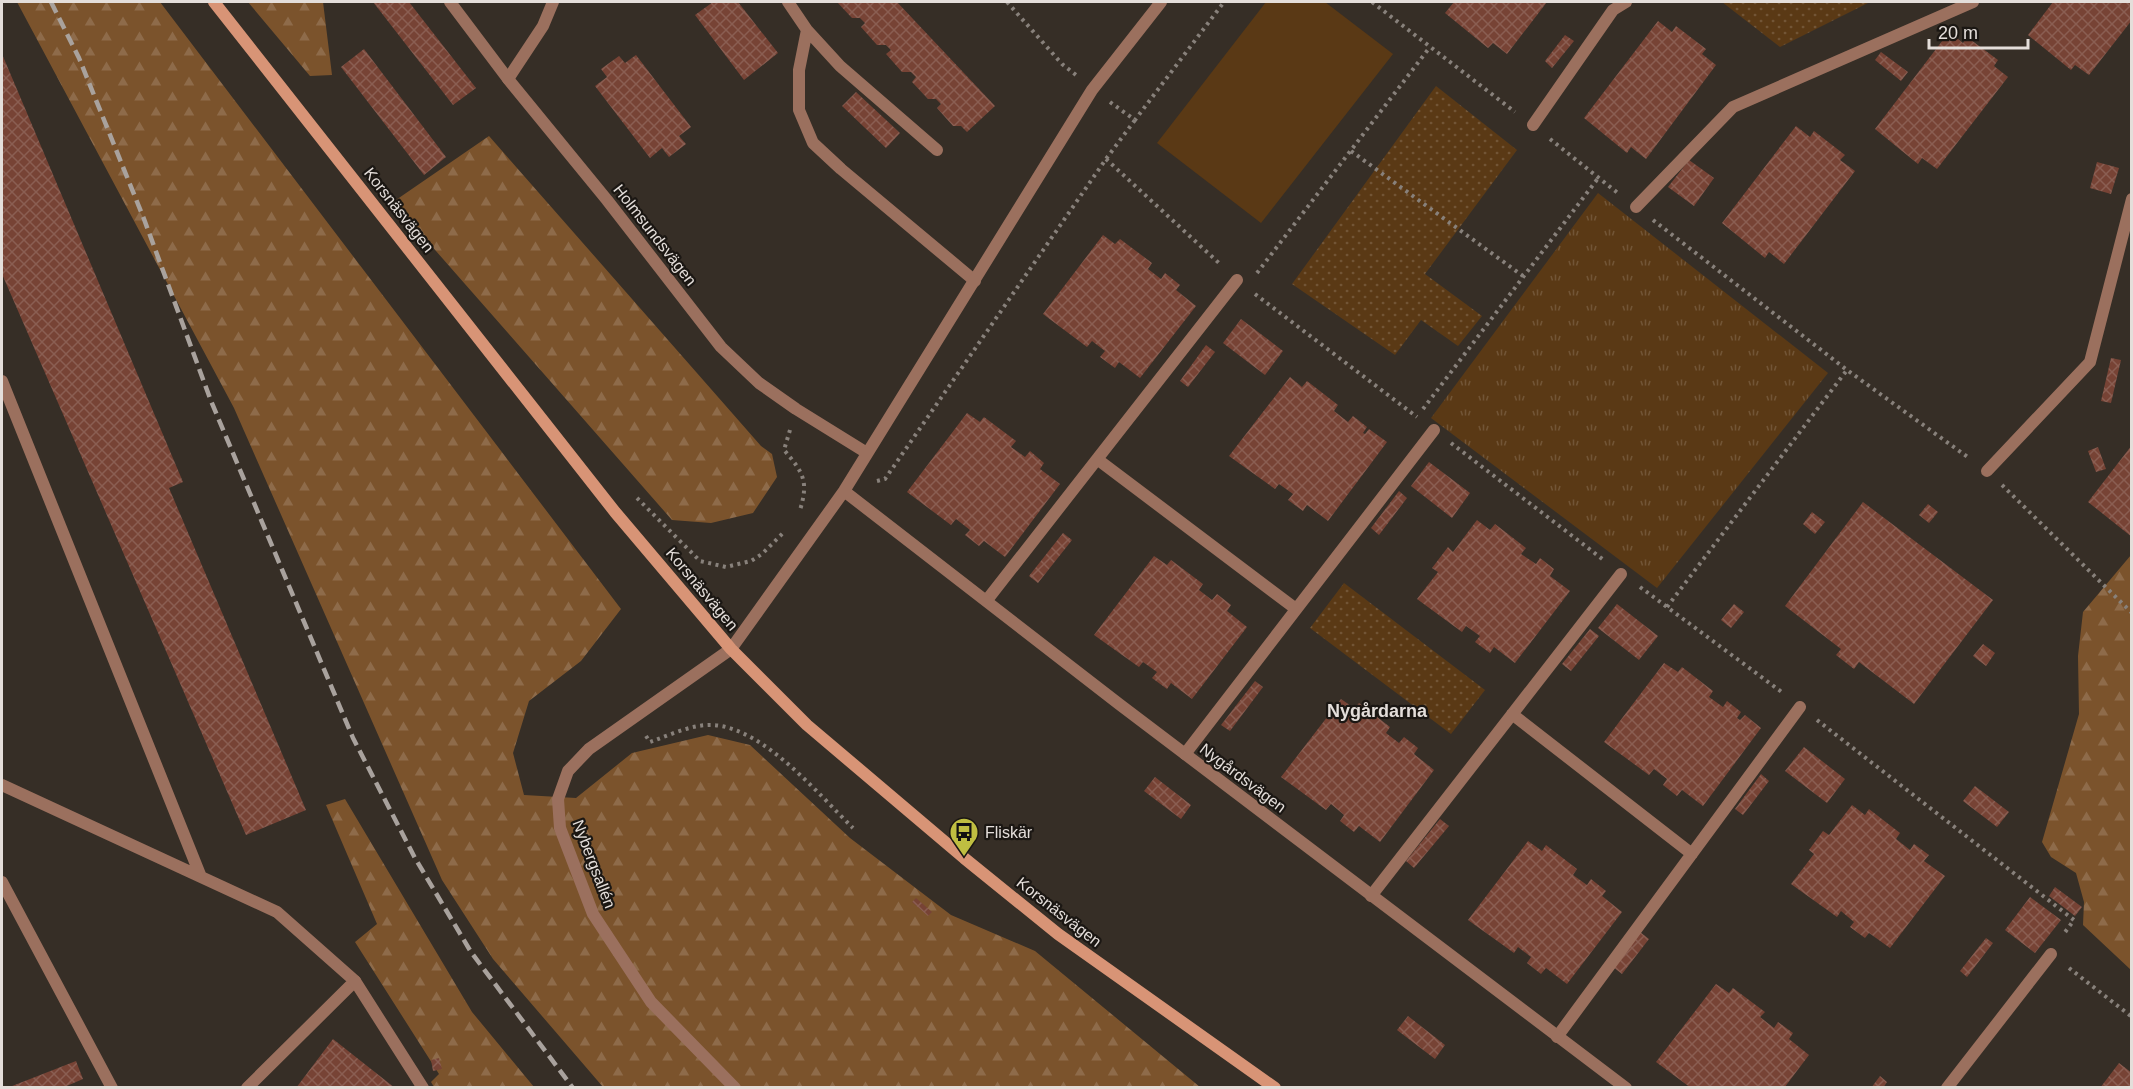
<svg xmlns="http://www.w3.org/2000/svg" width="2133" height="1089" viewBox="0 0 2133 1089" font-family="Arial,sans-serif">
	<defs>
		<pattern id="grass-tufts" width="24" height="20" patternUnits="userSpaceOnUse" patternTransform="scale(1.5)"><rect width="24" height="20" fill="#5a3915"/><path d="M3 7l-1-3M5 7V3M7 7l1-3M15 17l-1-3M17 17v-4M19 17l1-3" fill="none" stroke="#725536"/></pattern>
		<pattern id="forest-firs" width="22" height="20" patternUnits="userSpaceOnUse" patternTransform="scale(1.5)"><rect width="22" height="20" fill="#7b532c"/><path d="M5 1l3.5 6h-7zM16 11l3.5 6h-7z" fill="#8e6b4a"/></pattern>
		<pattern id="park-dots" width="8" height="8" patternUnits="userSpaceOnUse" patternTransform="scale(1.5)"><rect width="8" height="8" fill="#5a3915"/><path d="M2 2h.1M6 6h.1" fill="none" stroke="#725536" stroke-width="1.8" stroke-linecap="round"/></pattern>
		<pattern id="building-cross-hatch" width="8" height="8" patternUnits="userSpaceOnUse" patternTransform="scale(1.5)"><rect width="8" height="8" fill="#774335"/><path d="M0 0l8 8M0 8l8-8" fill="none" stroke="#8a5e52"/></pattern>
	</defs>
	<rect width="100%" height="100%" fill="#362e26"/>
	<path fill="url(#grass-tufts)" d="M1598 193 1828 373 1657 588 1431 418Z"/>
	<path fill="url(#forest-firs)" d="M17 2H160L621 609 581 661 529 701 513 753 524 795 576 798 632 753 708 735 750 745 850 838 951 915 1035 951 1200 1087H603L493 959 442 880 234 408Z
		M248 2H323L332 75 310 76Z
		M489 136 761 446 772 454 777 477 753 513 711 523 672 520 393 202Z
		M2131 555V970L2083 925 2084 902 2076 873 2051 857 2042 842 2079 714 2078 656 2083 612Z
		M345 799 472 1012 534 1087H434L431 1082 439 1074 355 942 377 924 326 805Z"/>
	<path fill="url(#park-dots)" d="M1722 2H1870L1780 47Z
		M1436 86 1517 150 1425 274 1482 316 1458 346 1421 320 1395 355 1292 284Z
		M1344 583 1485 690 1451 734 1310 628Z"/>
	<path fill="#5a3915" d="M1266 2H1325L1393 54 1261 223 1157 143Z"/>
	<path fill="url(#building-cross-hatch)" d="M373 2H409L476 88 453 105Z
		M713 2H738L778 53 744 80 695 15Z
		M837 2H897L995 106 967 132 961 126H953L937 108 941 104 936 99H928L912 82 916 77 911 72H902L886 54 891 50 886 45H877L861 27 865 23 860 18H852Z
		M1454 2H1547L1507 54 1493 43 1488 48 1445 13Z
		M2053 2H2132V20L2089 75 2075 65 2071 70 2028 35Z
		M1658 21 1672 32 1676 26 1706 49 1702 54 1716 65 1646 159 1631 147 1627 153 1584 118Z
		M1949 32 1963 43 1967 37 1998 60 1994 66 2008 77 1937 169 1922 158 1918 164 1875 129Z
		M1565 35 1574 41 1552 68 1545 61Z
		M364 49 446 157 424 175 341 67Z
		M1881 52 1908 72 1901 81 1875 60Z
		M2 54 183 482 169 488 306 810 246 835 2 274Z
		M636 55 691 127 679 136 686 144 669 157 662 148 650 158 595 86 607 77 601 69 619 56 625 63Z
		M856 92 900 133 886 148 842 106Z
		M1796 126 1810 137 1814 131 1845 155 1840 160 1855 171 1784 264 1769 252 1765 258 1722 223Z
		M1689 160 1714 178 1694 206 1668 187Z
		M2097 162 2119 168 2111 194 2090 188Z
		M1103 235 1115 244 1120 239 1152 263 1148 269 1161 279 1165 273 1180 285 1176 290 1196 306 1140 378 1119 362 1115 368 1100 357 1105 351 1092 341 1087 347 1043 314Z
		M1241 319 1283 351 1265 375 1223 343Z
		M1206 345 1215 352 1188 387 1180 381Z
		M2111 358 2121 360 2111 403 2101 401Z
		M1290 377 1302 387 1307 381 1338 405 1334 411 1348 422 1353 416 1367 427 1363 433 1365 434 1369 429 1387 442 1328 521 1307 505 1303 511 1288 500 1293 494 1279 484 1275 489 1229 456Z
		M967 413 980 422 984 417 1016 441 1011 447 1025 457 1030 451 1044 463 1040 469 1060 484 1005 557 984 541 979 546 965 535 970 530 956 519 951 525 907 492Z
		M2132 445V537L2088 502Z
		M2098 447 2106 469 2096 472 2088 451Z
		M1429 462 1470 493 1452 518 1411 486Z
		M1399 491 1407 498 1379 535 1371 528Z
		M1863 502 1993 600 1914 704 1859 662 1854 669 1836 655 1841 649 1785 606Z
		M1928 504 1938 512 1929 523 1919 515Z
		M1812 512 1825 522 1815 534 1803 524Z
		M1477 520 1490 530 1495 524 1526 548 1521 554 1536 564 1540 558 1554 569 1550 576 1570 591 1515 663 1494 647 1490 653 1475 642 1480 636 1466 626 1462 632 1417 599 1438 572 1432 568 1448 547 1453 552Z
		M1063 533 1072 540 1038 583 1029 576Z
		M1154 556 1167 565 1171 560 1203 584 1199 590 1212 600 1217 594 1231 605 1227 611 1247 627 1192 699 1171 683 1167 689 1152 678 1157 672 1143 662 1139 667 1094 635Z
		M1617 604 1658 636 1639 660 1598 628Z
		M1734 604 1744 612 1731 628 1721 620Z
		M1590 629 1599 636 1571 671 1562 664Z
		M1983 644 1995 653 1986 666 1973 656Z
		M1664 663 1678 672 1682 667 1713 691 1709 697 1723 707 1727 701 1741 712 1737 718 1740 720 1745 715 1761 728 1703 806 1682 790 1677 796 1663 785 1667 779 1654 769 1649 775 1604 742Z
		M1255 681 1263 687 1230 731 1221 725Z
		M1341 699 1354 708 1359 703 1390 727 1386 733 1399 743 1404 737 1418 748 1414 754 1434 770 1380 842 1359 826 1354 832 1340 821 1344 815 1331 804 1326 810 1281 777Z
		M1804 747 1845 779 1827 803 1785 771Z
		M1761 774 1769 781 1743 815 1735 809Z
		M1155 777 1191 805 1181 819 1144 791Z
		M1975 786 2009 812 1997 827 1963 801Z
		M1852 805 1865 815 1869 809 1900 833 1896 839 1910 850 1914 844 1929 855 1924 861 1945 876 1890 948 1869 933 1865 938 1850 927 1854 922 1841 911 1837 917 1791 884 1814 854 1809 850 1823 831 1829 835Z
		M1440 819 1449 826 1414 868 1406 861Z
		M1528 841 1542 851 1546 845 1577 869 1573 875 1587 885 1591 879 1606 891 1602 896 1622 912 1567 984 1546 968 1541 974 1527 963 1531 957 1518 947 1514 953 1468 920Z
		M2055 887 2082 907 2075 916 2049 896Z
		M2030 897 2061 920 2035 953 2005 930Z
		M916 898 932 912 928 916 912 902Z
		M1640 932 1649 939 1622 974 1613 967Z
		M1986 938 1993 943 1967 977 1960 971Z
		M1716 984 1729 993 1733 988 1765 1012 1760 1017 1774 1028 1778 1022 1793 1033 1789 1039 1809 1055 1784 1088H1691L1656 1062Z
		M1408 1016 1445 1045 1435 1059 1397 1030Z
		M333 1039 395 1088H296Z
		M439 1058 442 1069 433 1071 431 1060Z
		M76 1061 83 1079 62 1088H7Z
		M2119 1063 2132 1073V1088H2100Z
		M1880 1076 1887 1082 1883 1088H1871Z"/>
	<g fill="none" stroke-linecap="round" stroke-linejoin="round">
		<path stroke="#88817b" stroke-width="4" stroke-dasharray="3 4.5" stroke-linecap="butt" d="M1007 2 1062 64 1076 75
			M1372 2 1515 112
			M1110 102 1135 120 1224 2
			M1550 139 1619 194
			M1351 151 1523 276
			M1106 159 1220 264
			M1653 220 1847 370 1969 458
			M1257 273 1430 47
			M1255 294 1417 417
			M1423 409 1599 177
			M790 430 784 450C803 472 809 481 800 510
			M1451 443 1605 561
			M877 481 885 479 1106 159 1135 120
			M2002 485 2132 613
			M637 498 700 561 726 567 751 561 762 554 783 533
			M1640 587 1783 693
			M1667 607 1847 370
			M1817 720 2074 920 2063 935
			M646 736 650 742C670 735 692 724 713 725 764 728 818 794 853 828
			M2069 968 2132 1017"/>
		<path stroke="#9b705e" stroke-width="12" d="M788 2 807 30 799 70V110L813 143 841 169 975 281
			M807 30 840 66 937 150
			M508 79 543 26 553 2
			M1533 125 1613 10 1626 2
			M1636 207 1733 107 1973 2
			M2 381 201 877
			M1097 459 1296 609
			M1987 471 2090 362 2132 199
			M987 600 1237 280
			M1512 714 1692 854
			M1185 754 1434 430
			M2 785 277 912 355 981 247 1088
			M2 882 112 1088
			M1371 896 1621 574
			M1557 1037 1800 707
			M1947 1088 2051 954"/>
		<path stroke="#9b705e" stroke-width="12" d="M450 2 508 79 607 200 721 347 759 383 796 409 867 453
			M844 491 1119 704 1626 1088
			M355 981 423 1088
			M735 1088 651 1002 593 914 560 828 558 799 568 771 589 749 731 649 844 491 1092 90 1161 2"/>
		<path stroke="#d89476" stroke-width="12" d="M214 2 615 512 731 649 807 725 964 858 1058 934 1275 1088"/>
		<path stroke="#a9a29d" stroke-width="4.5" stroke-dasharray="12 6" stroke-linecap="butt" d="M51 2 79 58 144 219 211 401 353 738 415 858 471 952 573 1088"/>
	</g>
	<defs>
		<g id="bus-pin" transform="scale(1.5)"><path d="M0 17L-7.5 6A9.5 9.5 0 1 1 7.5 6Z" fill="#bfbe41" stroke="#1b1713"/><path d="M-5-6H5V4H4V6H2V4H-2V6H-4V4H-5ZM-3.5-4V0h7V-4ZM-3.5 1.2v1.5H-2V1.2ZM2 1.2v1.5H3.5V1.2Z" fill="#111"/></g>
	</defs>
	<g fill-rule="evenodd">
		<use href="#bus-pin" x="964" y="832"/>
	</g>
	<g text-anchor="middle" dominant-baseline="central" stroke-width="4.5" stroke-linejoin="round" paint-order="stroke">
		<g font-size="16" fill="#e4deda" stroke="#1b1713">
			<text transform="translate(399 210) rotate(52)">Korsnäsvägen</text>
			<text transform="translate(655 235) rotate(52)">Holmsundsvägen</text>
			<text transform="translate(702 589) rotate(50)">Korsnäsvägen</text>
			<text transform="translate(1243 778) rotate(37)">Nygårdsvägen</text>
			<text transform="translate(594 864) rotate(69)">Nybergsallén</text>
			<text transform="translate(1059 912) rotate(38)">Korsnäsvägen</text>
		</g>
		<g font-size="16" fill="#e4deda" stroke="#1b1713" text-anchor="start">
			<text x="985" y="832">Fliskär</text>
		</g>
		<g font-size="18" font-weight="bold" fill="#e4deda" stroke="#1b1713">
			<text x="1377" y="711">Nygårdarna</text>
		</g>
	</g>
	<rect width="2133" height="1089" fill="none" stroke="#e4deda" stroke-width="6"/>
	<path d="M1929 39v9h99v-9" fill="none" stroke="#e4deda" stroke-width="3"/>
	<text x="1938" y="39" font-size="18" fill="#e4deda" stroke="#1b1713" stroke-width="4.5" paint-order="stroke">20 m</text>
</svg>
